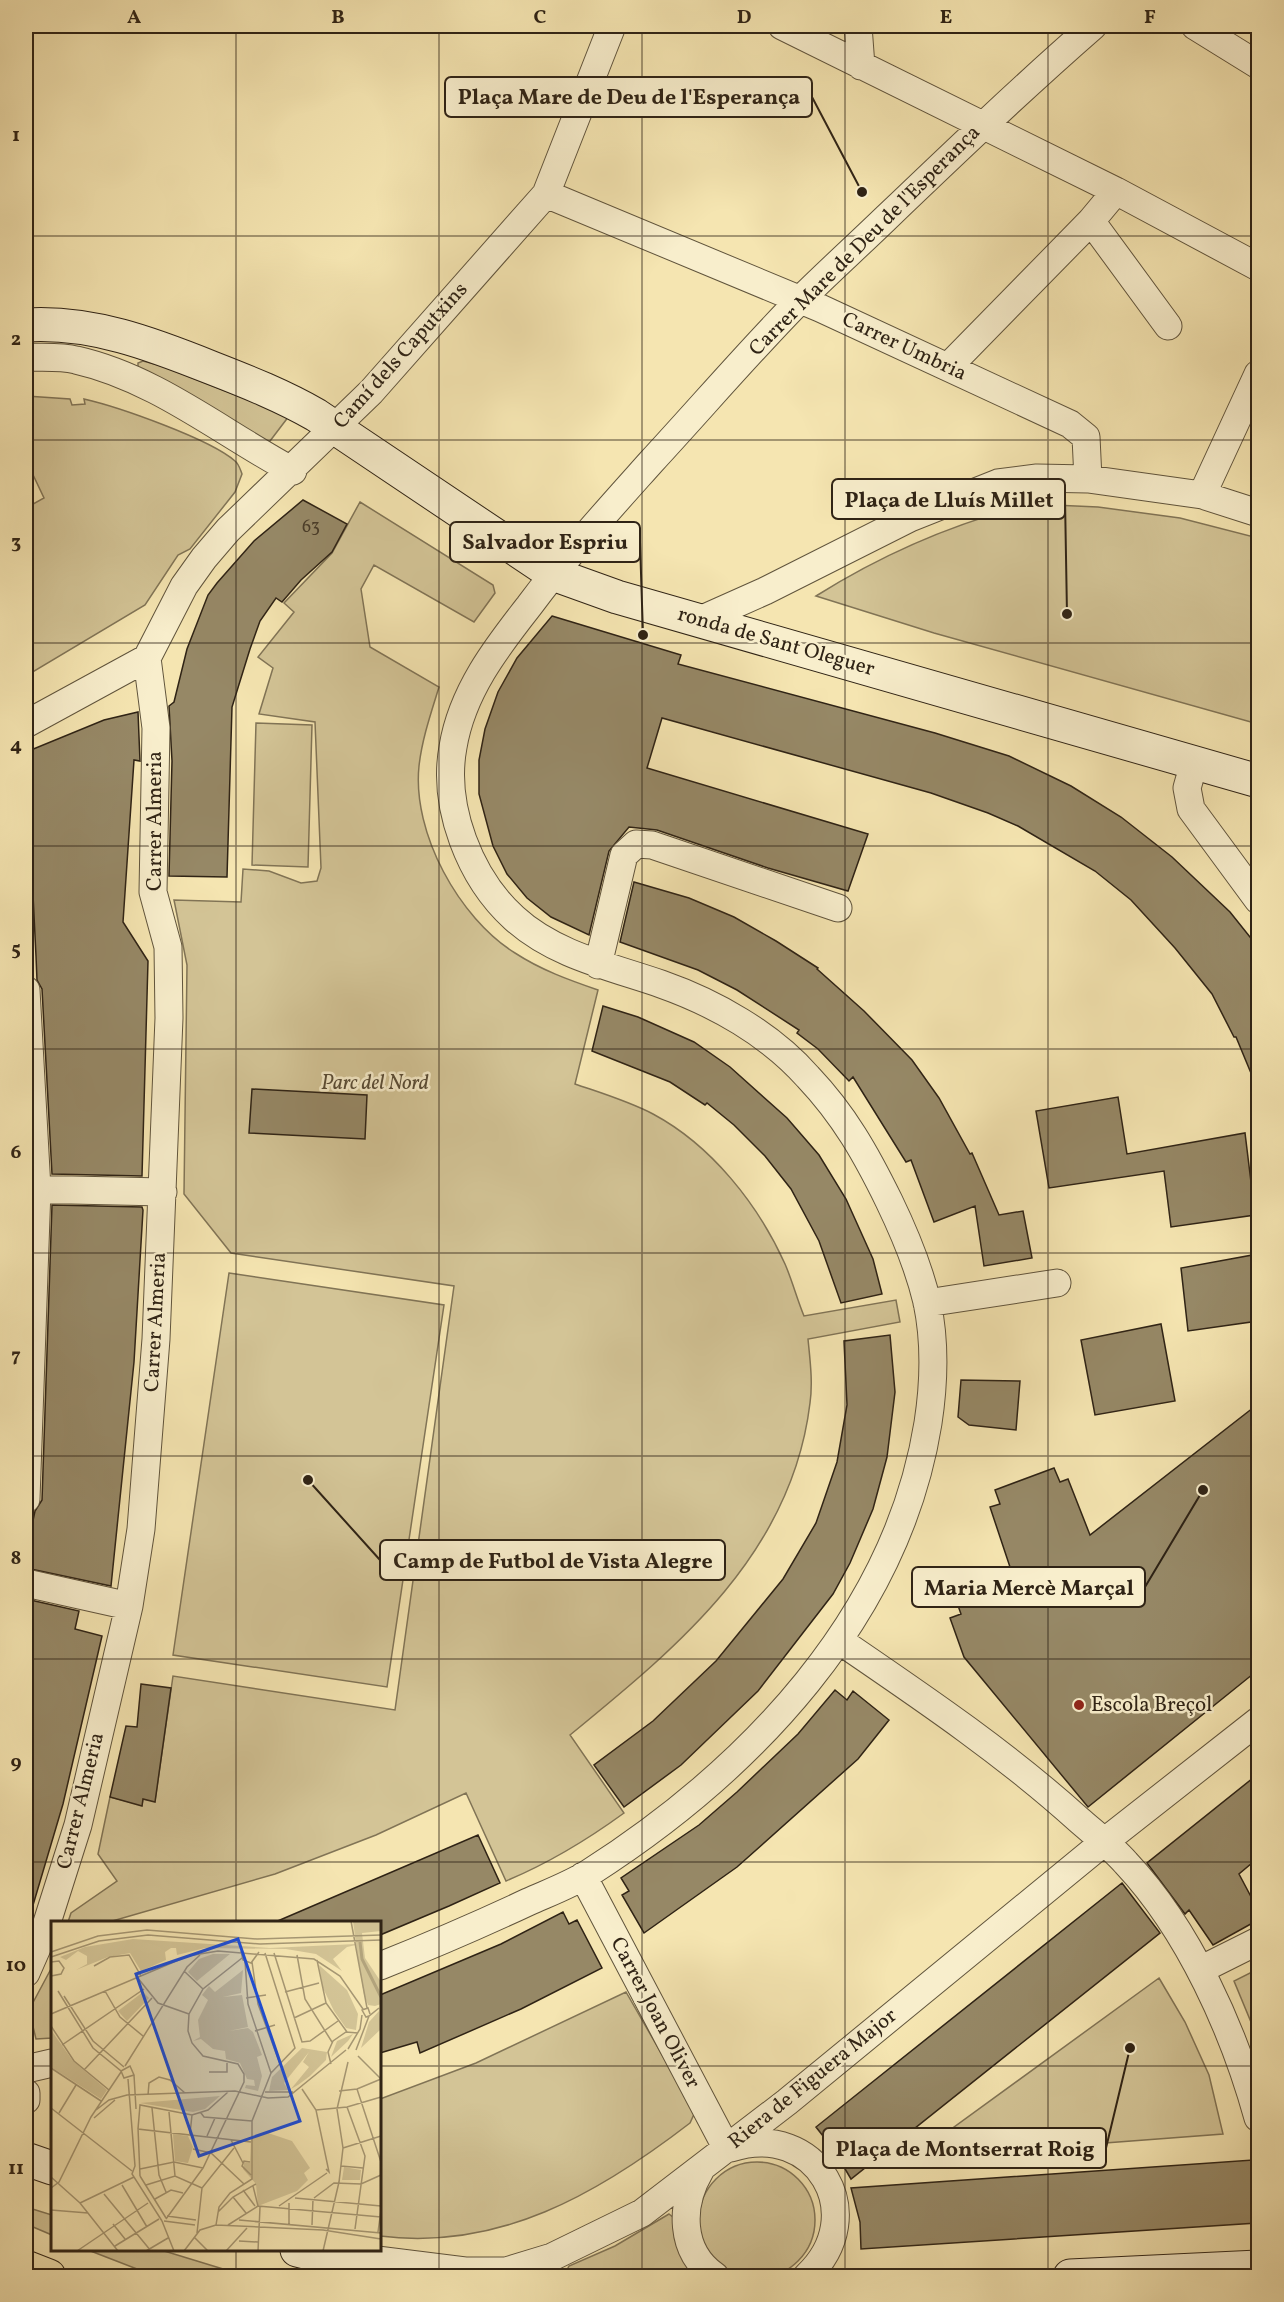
<svg xmlns="http://www.w3.org/2000/svg" width="1284" height="2302" viewBox="0 0 1284 2302" font-family="Vollkorn,serif">
	<rect width="100%" height="100%" fill="#f5e5b1"/>
	<filter id="stains"><feTurbulence type="fractalNoise" baseFrequency=".00333" numOctaves="4"/><feColorMatrix values="0 0 0 0 .2 0 0 0 0 .09 0 0 0 0 .02 0 0 0 .5 -.17"/></filter>
	<radialGradient id="worn" r=".72"><stop offset=".6" stop-color="#630" stop-opacity="0"/><stop offset="1" stop-color="#630" stop-opacity=".3"/></radialGradient>
	<path fill="#d3c496" stroke="#817456" stroke-width="1.5" d="M143 361 162 366 289 416 270 441 264 442 138 367V363Z
		M26 396 70 399 72 405 85 404 84 399C119 407 210 439 235 461 239 464 240 469 242 474L235 492 190 549 178 555 145 605 26 676V508L44 498 26 460Z
		M360 502 493 585 495 593 474 622 374 565 361 589 370 647 439 687C431 713 422 739 419 766 412 833 459 918 515 953 541 970 569 980 598 990L575 1084C601 1093 628 1101 653 1114 711 1145 758 1204 785 1264 792 1280 797 1299 804 1316L896 1300 900 1322 808 1339C810 1360 813 1382 810 1403 792 1553 680 1645 570 1735L624 1813C587 1840 549 1863 506 1881L466 1793 376 1835 275 1874 109 1922H68L71 1913 117 1881 98 1854 110 1797 142 1805 143 1799 155 1801 173 1676 395 1710 454 1286 231 1253 184 1194 187 965 174 900 241 902 243 869 269 871 301 883 317 881 321 868 315 722 259 714 273 668 258 657 294 612 284 603 332 553Z
		M1031 504 1098 507 1180 518 1258 538V724L934 633 816 596C883 554 954 523 1031 504Z
		M256 723 312 725 308 867 252 865Z
		M229 1273 444 1305 387 1687 173 1655Z
		M52 1967V2038L36 2039 29 2010Z
		M1258 1969V2039L1234 1981Z
		M1159 1978 1185 2022 1209 2075 1223 2134 948 2155 939 2138Z
		M626 1992 695 2112 690 2123C598 2194 499 2251 380 2236V2099L476 2063Z
		M699 2220a58 58 0 1 1 116 0a58 58 0 1 1-116 0Z
		M26 2207 52 2215V2235L26 2224Z
		M669 2214 674 2218 694 2272 692 2276H569L566 2272 569 2266 615 2246Z
		M88 2250H161L246 2276H155Z"/>
	<path fill="#968866" stroke="#2f2315" stroke-width="1.5" d="M303 500 347 524 332 552 301 580 282 602 276 598 260 621 250 649 232 707 227 877 169 876 172 761 169 706 174 702 187 649 208 595 217 583 254 541Z
		M552 616 681 655 678 664 935 733 1009 756 1071 786 1121 817 1172 857 1230 912 1258 947V1090L1236 1037H1234L1212 994 1175 948 1131 900 1095 871 1018 826 988 813 931 793 662 718 647 768 868 834 848 891 768 868 657 830 629 827 609 851 589 935 551 917 527 898 507 874 493 846 479 794V760L485 729 498 692 517 658Z
		M138 712 140 761 134 760 123 922 148 961 142 1176 52 1174 42 989 37 980 36 956 26 752 104 720Z
		M634 882 689 898 734 917 776 941 818 968 817 969 864 1011 912 1060 939 1098 970 1154 972 1153 999 1215 1023 1211 1032 1258 984 1266 975 1206 934 1222 911 1160 906 1162 853 1077 849 1081 818 1049 797 1033 799 1030 737 990 698 970 620 942Z
		M603 1006 638 1017 694 1042 730 1067 787 1118 819 1155 846 1199 873 1259 882 1294 841 1303 819 1241 791 1189 765 1156 734 1125 707 1103 705 1105 670 1082 592 1051Z
		M252 1089 367 1095 365 1139 249 1133Z
		M1118 1097 1127 1154 1245 1133 1255 1215 1171 1227 1164 1171 1049 1188 1036 1111Z
		M52 1205 142 1207 143 1210 134 1362 111 1586 26 1568V1554L35 1511 42 1500Z
		M1258 1254V1321L1188 1331 1181 1268Z
		M1161 1324 1175 1401 1095 1415 1081 1340Z
		M890 1335 895 1392 887 1457 873 1509 850 1563 833 1594 758 1691 681 1765 624 1807 594 1765 653 1721 716 1661 783 1579 816 1523 837 1462 847 1405 844 1341Z
		M961 1380 1020 1381 1016 1430 969 1425 958 1417Z
		M1258 1404V1670L1088 1807 964 1657 950 1618 961 1614 956 1600 1014 1579 990 1507 1000 1504 995 1490 1054 1468 1060 1482 1068 1479 1090 1535Z
		M26 1599 79 1611 75 1629 102 1636 63 1804 31 1912 26 1911Z
		M141 1684 171 1688 155 1802 143 1799 142 1806 110 1797 126 1726 137 1727Z
		M835 1690 847 1700 853 1691 889 1720 858 1759 737 1867 644 1933 622 1895 629 1891 621 1878 699 1825 737 1792 798 1734Z
		M1258 1774V1858L1239 1874 1258 1910V1920L1213 1945 1189 1910 1185 1914 1147 1863Z
		M478 1835 500 1883 449 1906 380 1935V1923H273Z
		M1122 1883 1160 1933 851 2179 834 2150 816 2127Z
		M563 1912 569 1924 577 1920 602 1968 521 2009 420 2053 417 2042 380 2053V1995L501 1944Z
		M1253 2160 1257 2223 861 2249 860 2222 851 2188Z"/>
	<g fill="none" stroke-linecap="round" stroke-linejoin="round">
		<g stroke="#60543c" stroke-width="29">
			<path id="street" d="M782 26 1116 191 1258 267
				M858 26 861 66
				M1195 26 1258 65
				M546 194 820 308 1070 424 1086 437 1088 479
				M1091 221 1168 326
				M26 357C42 358 60 356 76 360 156 378 222 433 293 471
				M948 367 1091 221 1116 191
				M1202 495 1258 374
				M700 620 765 591 910 518 998 483 1037 478 1088 479 1202 495 1258 513
				M147 658 184 586 204 558 228 530 371 392 546 194 612 26
				M26 724 147 658
				M1194 763 1187 788 1191 809 1258 900
				M598 965 624 855 636 844 652 845 838 908
				M26 990 37 1189 26 1499
				M26 1189 163 1192
				M927 1303 1057 1283
				M26 1583 129 1606
				M840 1641C922 1697 1005 1753 1079 1820 1095 1834 1112 1847 1126 1863 1189 1930 1234 2031 1258 2118
				M583 1876 727 2149
				M380 1966C430 1946 479 1925 528 1902 548 1893 570 1885 589 1873 750 1770 897 1617 928 1423 934 1384 935 1340 927 1302 919 1268 904 1232 889 1201 866 1154 844 1115 808 1077 770 1034 715 1003 661 984 612 967 554 955 514 918 470 878 442 807 453 747 462 692 496 648 529 606 567 555 609 509 651 462 700 409 747 354 797 303 826 274 856 247 885 219 954 153 1022 88 1093 26
				M1200 1970 1258 1941
				M26 1973 44 1932 78 1825 129 1606 141 1529 156 1339 169 1018 168 947 153 892 156 728 147 658
				M26 2069 52 2063
				M26 2093V2100
				M731 2148C816 2120 872 2215 807 2276
				M700 2171C680 2205 679 2251 715 2276
				M377 2260 465 2271H506L552 2257 642 2213 787 2102 1104 1842 1258 1721"/>
		</g>
		<g stroke="#2f2315" stroke-width="35">
			<path id="secondary" d="M26 325C92 321 152 344 212 368 248 382 283 396 316 415L553 574 617 597 1258 781
				M26 2159 52 2168
				M297 2250 401 2276
				M1070 2276 1258 2267"/>
		</g>
		<g stroke="#2f2315" stroke-width="35">
			<path id="highway" d="M26 2267 49 2276"/>
		</g>
		<use href="#street" stroke="#f8eecc" stroke-width="27"/>
		<use href="#secondary" stroke="#f8eecc" stroke-width="33"/>
		<use href="#highway" stroke="#f5e5b1" stroke-width="33"/>
	</g>
	<path fill="none" stroke="#2f2315" stroke-width="1.5" stroke-opacity="0.55" d="M236 26V1922M439 26V2276M642 26V2276M845 26V2276M1048 26V2276M26 236H1258M26 440H1258M26 643H1258M26 846H1258M26 1049H1258M26 1253H1258M26 1456H1258M26 1659H1258M26 1862H1258M26 2066H52M380 2066H1258M236 2250V2276"/>
	<circle fill="#8f2418" stroke="#f8eecc" stroke-width="2" cx="1079" cy="1705" r="6"/>
	<g text-anchor="middle" dominant-baseline="central" stroke-width="5" stroke-linejoin="round" paint-order="stroke">
		<g font-size="18" fill="#493c29">
			<text x="311" y="527">63</text>
		</g>
		<g font-size="21" fill="#2f2315" stroke="#f8eecc">
			<text transform="translate(865 241) rotate(-45)">Carrer Mare de Deu de l'Esperança</text>
			<text transform="translate(904 347) rotate(25)">Carrer Umbria</text>
			<text transform="translate(401 356) rotate(-48)">Camí dels Caputxins</text>
			<text transform="translate(776 642) rotate(16)">ronda de Sant Oleguer</text>
			<text transform="translate(155 821) rotate(-90)">Carrer Almeria</text>
			<text transform="translate(156 1322) rotate(-87)">Carrer Almeria</text>
			<text transform="translate(81 1801) rotate(-76)">Carrer Almeria</text>
			<text transform="translate(655 2013) rotate(62)">Carrer Joan Oliver</text>
			<text transform="translate(813 2079) rotate(-39)">Riera de Figuera Major</text>
		</g>
		<g font-size="21" font-style="italic" fill="#584b35" stroke="#f8eecc">
			<text x="375" y="1083">Parc del Nord</text>
		</g>
		<g font-size="21" fill="#2f2315" stroke="#f8eecc" text-anchor="start">
			<text x="1091" y="1705">Escola Breçol</text>
		</g>
	</g>
	<g transform="translate(51 1921)">
		<rect width="330" height="330" fill="#f5e5b1"/>
		<path d="M302 0H330V10L311 12 314 37 330 61V83L324 85 317 84 313 74 305 24 296 26 282 38 291 50 265 33 235 28 154 27 126 34 125 27H120L114 31 115 39 90 50 79 32 57 36 25 49 36 43V35L27 30 15 39 9 36 34 26 82 18 219 27 305 23ZM162 33H179L146 60 137 51 148 38ZM268 44 296 69 307 93 305 109 295 107 283 90 272 67ZM192 49 190 72 172 76 191 74 197 106 178 110 197 107 202 111 211 134 206 136 211 155 207 170 194 167 195 164 204 165 203 159 196 158 189 142 175 138 174 130 162 128 150 118 142 120 149 116 147 99 157 79 151 74 158 65 164 71ZM92 71 98 77 76 100 67 90ZM328 90 330 108 310 127 318 101ZM0 109 22 140 56 169 50 178 0 146ZM302 113 297 120 280 136 286 120ZM251 127 276 131 275 139 259 155 247 164 240 168 258 146 252 141 258 131 233 162 237 169 218 170 221 156ZM169 175 154 188 142 191 89 182ZM217 212 241 220 259 247 253 252 257 259 246 270 207 285 205 263 192 248 193 241 199 242 200 218ZM122 213 137 215 142 226 137 242 124 240ZM293 246 310 249 309 259H291Z" fill="#d3c496"/>
		<path fill="none" stroke="#b2a37c" stroke-width="3" d="M309 21 311 38 330 76"/>
		<path fill="none" stroke="#a69773" stroke-width="1.5" d="M300 0 316 87M190 30 192 39 200 42 208 31M0 31 47 15 96 9 206 18 330 14M214 32 244 127 220 152M223 32 251 121 259 120 287 100M246 34 254 78 281 121M0 36 48 20 97 14 209 23 330 19M266 39 275 82 296 111M194 40 197 83 220 152M0 41 8 40 13 47 10 53 0 55M201 41 207 83 229 143M43 45 59 36 78 34 90 55M133 50 152 68M86 56 107 82 138 93M7 70 42 127 70 150 73 157 83 154 79 145 70 150M54 70 69 96 92 115M234 71 268 62M13 75 42 120 73 146M195 77 215 74M0 93 137 35 167 30 263 38 289 55 312 88M319 93 317 87 311 89 315 96 318 95 328 87M243 97 275 82M0 105 23 140 58 169M204 110 224 104M11 124 93 68M297 128 309 108 311 94M305 129 318 95M307 135 330 158M280 143 277 131 282 120 295 111 307 112M74 145 136 46 149 34M0 147 50 180M33 149 101 77M158 151H176V140M83 154 85 188M77 158 84 245 81 253 111 300M251 168 265 189 278 251 275 248M306 168 330 241M288 170 306 168 330 158M177 171 157 189 141 194 89 184 87 208 200 221M214 171H242M97 174 98 162 108 156 119 159 134 172M296 186 314 235 304 308M0 187 81 250M101 187 108 254 115 271M45 189 58 179 76 174 184 170 217 177 237 176 295 129M265 189 296 186 330 176M118 191 124 255M8 192 25 164M150 192 153 196 201 200M43 197 64 179M87 207 89 255M139 213 141 194M156 215 164 197M180 219 192 242M292 227 330 215M142 228 160 232 193 263M199 241 193 240 191 245 200 254M290 245 312 247M89 248 123 241 152 247M89 255 115 297M0 256 29 282 67 330M71 264 96 306M95 264 124 255 151 267M202 265 207 285M0 267 8 261 40 196 70 151M192 269 204 285M53 273 100 330M182 276 195 292M244 277 330 285M263 277 283 262 310 263 330 254M104 278 120 269 132 272M29 282 83 256M207 285 330 296M228 285 276 252M0 289 37 292M167 291 182 276 205 263M116 295 145 299M115 298 152 247 193 161V153L187 143 152 135 141 122 137 110 138 93 152 68 191 37M188 299 330 312M111 300 123 330M113 300 144 304M62 303 74 318M238 303V282M165 304 168 286 179 272 201 258V200L220 152M177 304 207 285M261 304 262 278M327 311 330 289M146 312 151 267 183 227M143 316 157 330M188 320 207 321M64 325 108 298M26 330 97 282M95 330 117 317M133 330 149 309 165 304 272 309 330 318M175 330 196 307M207 330 209 286M272 330 288 261 292 227 286 188 297 141"/>
		<path fill="#1d4ed8" fill-opacity="0.15" stroke="#1d4ed8" stroke-width="3" d="M187 18 249 200 148 235 85 53Z"/>
		<rect width="330" height="330" fill="none" stroke="#2f2315" stroke-width="3"/>
	</g>
	<path fill="none" stroke="#2f2315" stroke-width="2" d="M862 192L812 97M1067 614L1065 499M643 635L640 542M308 1480L380 1560M1203 1490L1145 1587M1130 2048L1106 2148"/>
	<g fill="#2f2315" stroke="#f8eecc" stroke-width="2">
		<circle cx="862" cy="192" r="6"/>
		<circle cx="1067" cy="614" r="6"/>
		<circle cx="643" cy="635" r="6"/>
		<circle cx="308" cy="1480" r="6"/>
		<circle cx="1203" cy="1490" r="6"/>
		<circle cx="1130" cy="2048" r="6"/>
	</g>
	<g fill="#f8eecc" stroke="#2f2315" stroke-width="2">
		<rect x="445" y="77" width="367" height="40" rx="6"/>
		<rect x="832" y="479" width="233" height="40" rx="6"/>
		<rect x="450" y="522" width="190" height="40" rx="6"/>
		<rect x="380" y="1540" width="345" height="40" rx="6"/>
		<rect x="912" y="1567" width="233" height="40" rx="6"/>
		<rect x="823" y="2128" width="283" height="40" rx="6"/>
	</g>
	<g font-size="22" text-anchor="middle" font-weight="bold" fill="#2f2315">
		<text x="629" y="104">Plaça Mare de Deu de l'Esperança</text>
		<text x="949" y="507">Plaça de Lluís Millet</text>
		<text x="545" y="549">Salvador Espriu</text>
		<text x="553" y="1568">Camp de Futbol de Vista Alegre</text>
		<text x="1029" y="1595">Maria Mercè Marçal</text>
		<text x="965" y="2156">Plaça de Montserrat Roig</text>
	</g>
	<rect width="1284" height="2302" fill="none" stroke="#f5e5b1" stroke-width="66"/>
	<rect x="33" y="33" width="1218" height="2236" fill="none" stroke="#2f2315" stroke-width="2"/>
	<g font-size="20" text-anchor="middle" font-weight="bold" fill="#2f2315">
		<text x="134" y="23">A</text>
		<text x="338" y="23">B</text>
		<text x="540" y="23">C</text>
		<text x="744" y="23">D</text>
		<text x="946" y="23">E</text>
		<text x="1150" y="23">F</text>
		<text x="16" y="141">1</text>
		<text x="16" y="345">2</text>
		<text x="16" y="548">3</text>
		<text x="16" y="751">4</text>
		<text x="16" y="955">5</text>
		<text x="16" y="1158">6</text>
		<text x="16" y="1361">7</text>
		<text x="16" y="1564">8</text>
		<text x="16" y="1768">9</text>
		<text x="16" y="1971">10</text>
		<text x="16" y="2174">11</text>
	</g>
	<rect width="100%" height="100%" filter="url(#stains)"/>
	<rect width="100%" height="100%" fill="url(#worn)"/>
</svg>
